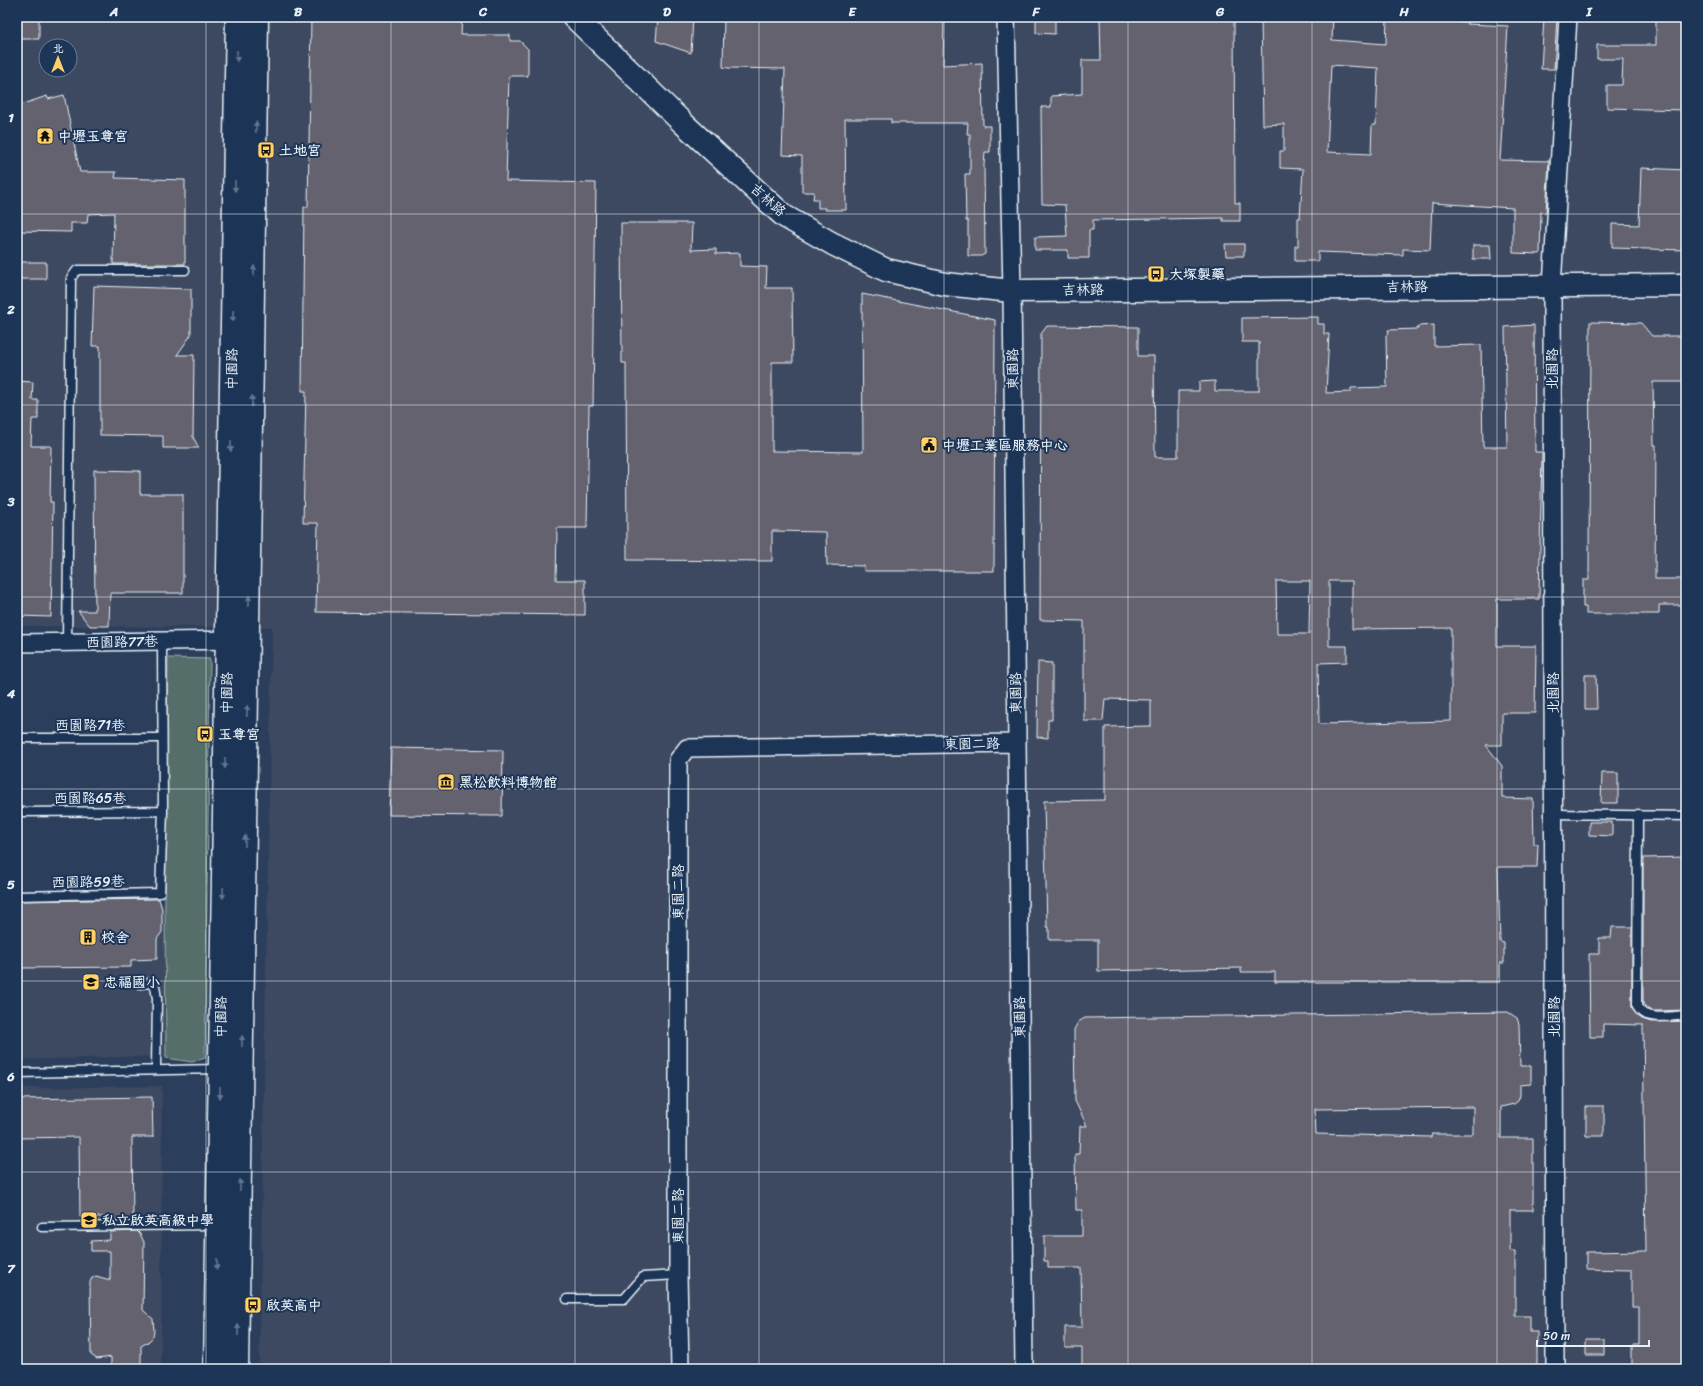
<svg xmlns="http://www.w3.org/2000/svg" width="1703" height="1386" viewBox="0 0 1703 1386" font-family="Sriracha,'LXGW WenKai TC',sans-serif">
	<rect width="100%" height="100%" fill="#2b3e5c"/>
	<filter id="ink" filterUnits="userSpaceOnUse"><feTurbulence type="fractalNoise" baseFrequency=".025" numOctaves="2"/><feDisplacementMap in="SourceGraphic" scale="8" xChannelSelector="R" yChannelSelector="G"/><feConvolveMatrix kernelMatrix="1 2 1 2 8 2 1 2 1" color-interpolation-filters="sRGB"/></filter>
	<g filter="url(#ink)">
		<path fill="#3c4961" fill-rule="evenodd" d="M17 17H1686V1369H259L272 627 17 626ZM46 46H70V70H46Z
			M165 903 166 1058 157 1056 17 1060V909L151 906Z
			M162 1086 161 1369H17V1088Z"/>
		<path fill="#546e6b" stroke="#9eb0b2" d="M168 658 210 659 205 1058 192 1062 166 1058 165 903Z"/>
		<path fill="#64626e" stroke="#e8f1f8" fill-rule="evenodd" d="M17 17H39V39H17Z
			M311 17H462L461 35H510V41H520L528 49V76H509L506 181 596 183 593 406H589L587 528H557L556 580H585V615L316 612 318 523H303L306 391H302L304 207H308Z
			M658 17H693L691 53 656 41Z
			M724 17H944L943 65 982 63 983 126H990V152H985L984 165 985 254 981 256H968V221H966L965 174H970V134H967L968 123H891V119H845L846 210H825V208H818V199H813L814 192H802V156L782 155 785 69 729 68 723 67Z
			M1036 17H1055V34L1036 33Z
			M1100 17H1234L1235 203H1240V221H1223V218L1093 220V230H1089V258H1068V250H1035V237L1067 236 1065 205 1042 204 1041 107H1051V96L1082 94V60H1101Z
			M1261 17H1333L1332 40 1386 44 1387 18 1467 22V24L1508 26 1500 160 1549 161 1546 213 1541 212 1540 254 1513 253V208L1432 203 1430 250 1403 249V255L1318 252V261H1295V246H1298V218H1300L1303 169 1280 168V151H1284V124L1263 125ZM1331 65 1378 68 1376 125H1372L1371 154 1327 152Z
			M1544 17H1557L1554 69H1541Z
			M1656 17H1686V110L1607 108V85H1622L1623 59H1597V45H1656Z
			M64 95 80 172H116L115 178 185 180V264H113L114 213 88 214 87 223H71V232L17 231V106L47 96 48 99Z
			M1641 168 1686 170V250L1612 248V224L1639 225Z
			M621 223H692L691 250 716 249V254L740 253V266L767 267 766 288H792L793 362H772V451L863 452 862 294 995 320 994 571H864V566L827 565 826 532 772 531V561L627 560 626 363H622Z
			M1225 244H1244V256H1226Z
			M1473 245H1490L1491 259H1473Z
			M17 262H46V279H17Z
			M94 286 191 289V335L177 355H194L193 437 199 448H163V436L100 435V346H92Z
			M1318 317V324H1324V334H1329L1326 393 1351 392V388L1387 387 1386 335 1389 334 1388 330 1418 329V326L1434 325V346L1481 345 1483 447H1507L1505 327 1534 325 1535 452H1542L1539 599H1497V646H1536L1535 713H1502V745H1486L1502 766V798L1533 799 1534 844H1538L1537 867H1498L1500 942 1504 943V963H1500V982H1275V972H1241V968L1098 971V940H1049V927H1047L1044 801 1105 800V727L1151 726V700L1105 699 1103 721H1084V621L1040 620 1041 334 1047 326 1138 327V356H1154L1155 457H1178V391H1199V382L1215 381V391H1259V342H1242V318ZM1276 581H1310L1309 634H1277ZM1329 581H1352V629L1451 628V721L1319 724 1318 663 1347 662V646H1329Z
			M1590 322 1641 323 1652 336H1686V382H1653L1654 445H1656L1655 579H1686V605H1659V614H1586V607H1583V580H1589Z
			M17 381 33 382 32 400H38V419H32L31 446H51L50 502H53L51 617 17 616Z
			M94 470 140 471V494H183V593H110L109 626H90L78 611H95Z
			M1038 662 1052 663V720H1048V738L1037 737Z
			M1585 675H1596L1597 709H1585Z
			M391 748 503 750 502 816 389 815Z
			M1602 773H1618V803H1601Z
			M1589 822H1612V836L1589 835Z
			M1686 857V1010L1653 1011 1648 1009 1643 1004V858Z
			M159 899 162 909V932L157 939V959L131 960V967L20 968V949H17V901Z
			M1612 927H1632V1006L1636 1014 1642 1019 1651 1022 1686 1021V1369H1639V1366H1632V1346H1639V1307H1632V1270L1586 1269V1252L1646 1251 1643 1025 1603 1024V1037H1590L1589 954H1599V938H1611Z
			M1508 1012 1517 1018 1519 1024 1520 1066H1531V1084L1520 1085V1096L1518 1101 1514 1104 1501 1107V1138H1533V1210H1510V1251H1515V1316H1530V1331H1537V1369H1082V1348H1065V1327H1082L1081 1268H1048V1261H1044V1236H1082V1210H1076L1075 1154H1079L1080 1126H1087L1075 1101 1074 1030 1078 1022 1085 1018ZM1473 1107V1134H1432L1431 1137 1316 1134 1315 1109Z
			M152 1097 153 1137H132L133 1220 110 1221V1217H80L79 1137 17 1138V1099Z
			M1586 1106H1604V1136H1586Z
			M137 1231 140 1234 144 1242 143 1310 153 1319 154 1331 153 1337 148 1342 141 1346V1369H111V1357L97 1359 91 1355 90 1282 92 1278 96 1276 110 1280V1251H91V1241L110 1240V1232Z
			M1586 1339H1604V1355H1586Z"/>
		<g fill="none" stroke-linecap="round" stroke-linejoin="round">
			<g stroke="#e8f1f8" stroke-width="11">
				<path id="lane" d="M67 642 71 278 77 270H185
					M17 738H162
					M17 812 163 811
					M1554 814 1686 816
					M1638 814 1637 1006C1643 1022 1672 1016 1686 1015
					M17 896 160 893 163 811 162 641
					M140 984 150 983 155 986 157 999 156 1070
					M17 1073 219 1069
					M42 1227 216 1225
					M567 1299H624L643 1277 678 1275"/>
			</g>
			<g stroke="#e8f1f8" stroke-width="20">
				<path id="street" d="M1006 17 1012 291 1024 1369
					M17 643 239 640
					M680 1369 678 1275V760L687 748 1017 743
					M1555 1369 1552 286 1568 17"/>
			</g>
			<g stroke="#e8f1f8" stroke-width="25">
				<path id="secondary" d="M574 17 684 124 784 216 833 244 886 270 945 284 1012 291 1686 285
					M215 1369 237 17
					M237 1369 257 17"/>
			</g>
			<use href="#lane" stroke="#1d3557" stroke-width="8"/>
			<use href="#street" stroke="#1d3557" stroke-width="17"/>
			<use href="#secondary" stroke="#1d3557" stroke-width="22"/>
		</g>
		<defs><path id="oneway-solid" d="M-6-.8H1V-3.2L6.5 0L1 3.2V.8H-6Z"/></defs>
		<g fill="#64778f">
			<use href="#oneway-solid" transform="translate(237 56) rotate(91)"/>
			<use href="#oneway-solid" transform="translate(256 127) rotate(-89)"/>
			<use href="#oneway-solid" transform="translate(235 186) rotate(91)"/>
			<use href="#oneway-solid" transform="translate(254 271) rotate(-89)"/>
			<use href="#oneway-solid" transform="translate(233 316) rotate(91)"/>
			<use href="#oneway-solid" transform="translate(252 401) rotate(-89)"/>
			<use href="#oneway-solid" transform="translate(231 446) rotate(91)"/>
			<use href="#oneway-solid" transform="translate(249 601) rotate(-89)"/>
			<use href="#oneway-solid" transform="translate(247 711) rotate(-89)"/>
			<use href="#oneway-solid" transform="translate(225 763) rotate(91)"/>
			<use href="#oneway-solid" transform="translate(245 841) rotate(-89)"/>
			<use href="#oneway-solid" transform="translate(223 893) rotate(91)"/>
			<use href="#oneway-solid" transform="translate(242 1041) rotate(-89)"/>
			<use href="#oneway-solid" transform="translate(220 1093) rotate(91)"/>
			<use href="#oneway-solid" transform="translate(240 1185) rotate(-89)"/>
			<use href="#oneway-solid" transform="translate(217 1264) rotate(91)"/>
			<use href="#oneway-solid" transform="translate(238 1330) rotate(-89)"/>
		</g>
	</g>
	<path fill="none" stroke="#e8f1f8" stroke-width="1" stroke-opacity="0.55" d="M206 17V1369M391 17V1369M575 17V1369M759 17V1369M944 17V1369M1128 17V1369M1312 17V1369M1497 17V1369M17 214H1686M17 405H1686M17 597H1686M17 789H1686M17 981H1686M17 1172H1686"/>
	<defs>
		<g id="temple-square" transform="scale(0.9)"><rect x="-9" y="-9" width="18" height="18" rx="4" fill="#ffd166" stroke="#1d3557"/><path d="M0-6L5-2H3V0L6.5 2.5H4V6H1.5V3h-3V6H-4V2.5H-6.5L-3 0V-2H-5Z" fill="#111"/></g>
		<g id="bus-square" transform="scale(0.9)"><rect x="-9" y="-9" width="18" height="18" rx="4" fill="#ffd166" stroke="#1d3557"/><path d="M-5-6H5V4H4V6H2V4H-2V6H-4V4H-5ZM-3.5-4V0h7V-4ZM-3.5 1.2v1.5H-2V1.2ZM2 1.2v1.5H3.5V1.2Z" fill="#111"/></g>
		<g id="civic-square" transform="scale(0.9)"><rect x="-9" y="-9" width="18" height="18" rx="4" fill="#ffd166" stroke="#1d3557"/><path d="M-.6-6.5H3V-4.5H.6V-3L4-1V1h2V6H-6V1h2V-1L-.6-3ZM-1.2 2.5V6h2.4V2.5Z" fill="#111"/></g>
		<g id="museum-square" transform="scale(0.9)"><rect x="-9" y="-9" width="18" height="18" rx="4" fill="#ffd166" stroke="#1d3557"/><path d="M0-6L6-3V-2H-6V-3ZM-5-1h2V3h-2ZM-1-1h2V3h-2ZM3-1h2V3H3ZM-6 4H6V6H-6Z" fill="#111"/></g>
		<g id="building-square" transform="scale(0.9)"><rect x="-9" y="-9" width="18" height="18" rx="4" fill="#ffd166" stroke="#1d3557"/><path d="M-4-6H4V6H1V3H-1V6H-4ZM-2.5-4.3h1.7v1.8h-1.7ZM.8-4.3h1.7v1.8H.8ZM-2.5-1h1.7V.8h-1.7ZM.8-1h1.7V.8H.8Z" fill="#111"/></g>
		<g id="school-square" transform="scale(0.9)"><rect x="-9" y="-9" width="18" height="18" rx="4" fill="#ffd166" stroke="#1d3557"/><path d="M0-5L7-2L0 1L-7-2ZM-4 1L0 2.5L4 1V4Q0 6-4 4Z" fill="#111"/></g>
	</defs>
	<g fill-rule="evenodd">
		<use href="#temple-square" x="45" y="136"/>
		<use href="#bus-square" x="266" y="150"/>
		<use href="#bus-square" x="1156" y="274"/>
		<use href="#civic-square" x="929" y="445"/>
		<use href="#bus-square" x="205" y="734"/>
		<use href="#museum-square" x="446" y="782"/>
		<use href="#building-square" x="88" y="937"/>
		<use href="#school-square" x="91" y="982"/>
		<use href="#school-square" x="89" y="1220"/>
		<use href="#bus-square" x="253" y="1305"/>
	</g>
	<g text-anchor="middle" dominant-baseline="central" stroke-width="4" stroke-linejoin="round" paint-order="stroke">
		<g font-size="14" font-weight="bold" fill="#e8f1f8" stroke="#1d3557" text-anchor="start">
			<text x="58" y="136">中壢玉尊宮</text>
			<text x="279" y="150">土地宮</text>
			<text x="1169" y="274">大塚製藥</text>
			<text x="942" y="445">中壢工業區服務中心</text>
			<text x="218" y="734">玉尊宮</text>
			<text x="459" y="782">黑松飲料博物館</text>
			<text x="101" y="937">校舍</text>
			<text x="104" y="982">忠福國小</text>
			<text x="102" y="1220">私立啟英高級中學</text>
			<text x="266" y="1305">啟英高中</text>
		</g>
		<g font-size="14" fill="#e8f1f8" stroke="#1d3557">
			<text transform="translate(768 200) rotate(41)">吉林路</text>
			<text transform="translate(1407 287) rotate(-1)">吉林路</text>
			<text transform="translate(1083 290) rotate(-1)">吉林路</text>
			<text transform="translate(232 369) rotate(-89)">中園路</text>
			<text transform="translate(1013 369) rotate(-91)">東園路</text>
			<text transform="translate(1552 369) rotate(-90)">北園路</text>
			<text transform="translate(122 642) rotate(-1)">西園路77巷</text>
			<text transform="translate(227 693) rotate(-89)">中園路</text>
			<text transform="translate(1016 693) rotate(-91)">東園路</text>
			<text transform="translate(1553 693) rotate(-90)">北園路</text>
			<text x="90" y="725">西園路71巷</text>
			<text transform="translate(972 744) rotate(-1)">東園二路</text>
			<text x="90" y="798">西園路65巷</text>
			<text transform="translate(88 882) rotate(-1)">西園路59巷</text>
			<text transform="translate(678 892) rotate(-90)">東園二路</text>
			<text transform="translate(221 1017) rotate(-89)">中園路</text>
			<text transform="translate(1020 1017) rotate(-91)">東園路</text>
			<text transform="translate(1554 1017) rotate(-90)">北園路</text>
			<text transform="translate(678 1216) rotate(-90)">東園二路</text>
		</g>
	</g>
	<rect width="1703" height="1386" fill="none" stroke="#1d3557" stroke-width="44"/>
	<g transform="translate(58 58)"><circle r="19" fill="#1d3557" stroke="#6e8097"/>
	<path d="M0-3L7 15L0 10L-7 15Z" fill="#ffd166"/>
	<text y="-6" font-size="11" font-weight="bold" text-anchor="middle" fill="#e8f1f8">北</text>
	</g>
	<path d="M1537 1340v6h112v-6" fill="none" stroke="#e8f1f8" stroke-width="2"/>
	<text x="1543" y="1340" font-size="12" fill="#e8f1f8" stroke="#1d3557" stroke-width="3" paint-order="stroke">50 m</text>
	<rect x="22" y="22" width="1659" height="1342" fill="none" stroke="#e8f1f8" stroke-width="1.5"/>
	<g font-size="13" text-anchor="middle" font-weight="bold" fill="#e8f1f8">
		<text x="114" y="16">A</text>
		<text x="298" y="16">B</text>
		<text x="483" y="16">C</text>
		<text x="667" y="16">D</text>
		<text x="852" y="16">E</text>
		<text x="1036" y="16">F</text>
		<text x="1220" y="16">G</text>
		<text x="1404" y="16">H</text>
		<text x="1589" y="16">I</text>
		<text x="11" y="122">1</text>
		<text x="11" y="314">2</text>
		<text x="11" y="506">3</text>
		<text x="11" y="698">4</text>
		<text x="11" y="889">5</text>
		<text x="11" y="1081">6</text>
		<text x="11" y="1273">7</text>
	</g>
</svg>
